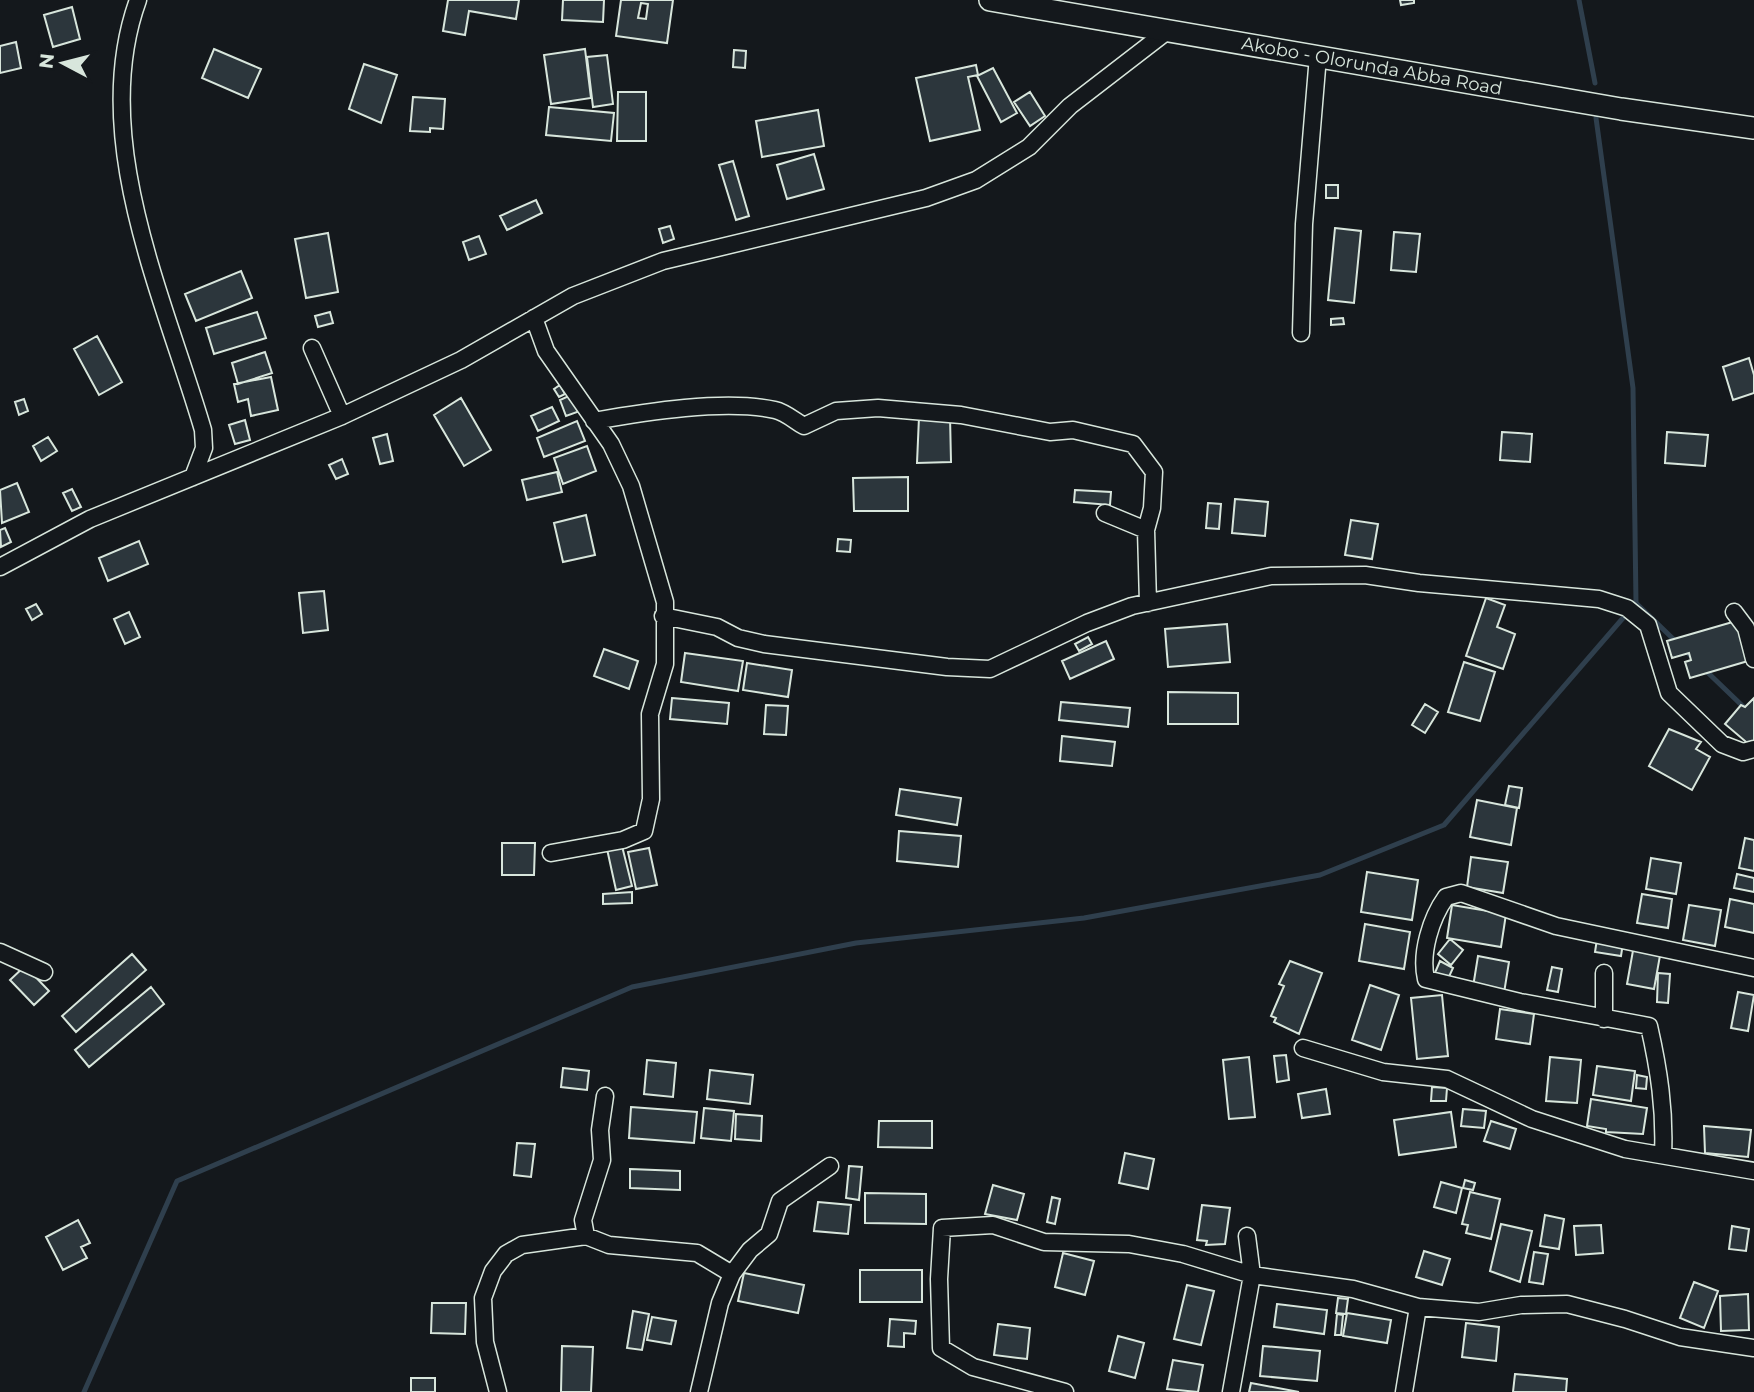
<svg xmlns="http://www.w3.org/2000/svg" width="1754" height="1392" viewBox="0 0 1754 1392" font-family="Montserrat,sans-serif">
	<rect width="100%" height="100%" fill="#14181c"/>
	<g fill="none" stroke-linecap="round" stroke-linejoin="round">
		<path stroke="#2f3f4d" stroke-width="5" d="M1579 0 1595 83
			M1596 118 1633 388 1636 603 1694 659
			M1703 668 1754 717
			M84 1392 177 1181 632 987 856 943 1084 918 1320 875 1444 825 1636 603"/>
	</g>
	<path fill="#2c363c" stroke="#d8e6dc" stroke-width="2" fill-rule="evenodd" d="M448 0H519L516 19 469 11 465 35 443 31Z
		M563 0H604L603 22 562 20Z
		M621 0H673L667 43 616 36ZM641 3 648 4 646 19 638 18Z
		M1400 0H1414V3L1401 5Z
		M72 7 80 39 53 47 44 15Z
		M16 42 21 68 0 73V46Z
		M214 49 261 69 248 98 202 78Z
		M585 49 591 98 551 104 544 55Z
		M734 50 746 51 745 68 733 67Z
		M607 55 613 104 593 107 587 57Z
		M364 64 397 75 381 123 349 109Z
		M976 65 978 75 968 77 980 130 930 141 916 78Z
		M993 68 1017 113 1001 122 977 76Z
		M618 92H646V141H617Z
		M1030 92 1045 116 1030 126 1014 102Z
		M413 97 445 99 443 129 430 128V132L410 131Z
		M549 107 614 113 611 141 546 135Z
		M818 110 824 146 762 157 756 121Z
		M814 154 824 189 787 199 777 165Z
		M733 161 749 216 736 220 719 165Z
		M1326 185H1338V198H1326Z
		M536 200 542 213 507 230 500 216Z
		M670 226 674 239 663 243 659 229Z
		M1335 228 1361 231 1354 303 1328 300Z
		M1394 232 1420 234 1416 272 1391 270Z
		M328 233 338 292 306 298 295 239Z
		M479 236 486 254 469 260 463 242Z
		M241 271 252 298 196 321 185 294Z
		M257 312 266 338 214 354 206 328Z
		M330 312 333 323 318 327 315 316Z
		M1343 318 1344 324 1331 325V319Z
		M97 336 122 382 99 395 74 349Z
		M265 352 272 373 238 384 232 363Z
		M1749 358 1754 375V393L1733 400 1723 367Z
		M271 377 278 410 251 416 248 399 238 402 234 384Z
		M560 385 565 394 559 397 554 389Z
		M573 394 580 411 566 416 560 400Z
		M461 398 491 450 464 466 434 415Z
		M24 399 28 411 19 415 15 402Z
		M552 407 559 421 538 431 531 416Z
		M950 416 951 462 917 463 919 417Z
		M245 420 250 440 235 444 229 425Z
		M577 421 585 441 544 457 537 438Z
		M1502 432 1532 434 1530 462 1500 460Z
		M1667 432 1708 435 1705 466 1665 463Z
		M387 434 393 461 380 464 373 438Z
		M48 437 57 451 41 461 33 446Z
		M587 446 596 471 563 484 554 458Z
		M342 459 348 474 336 479 329 465Z
		M557 472 562 492 527 500 522 480Z
		M908 477V511H854L853 478Z
		M17 483 29 512 2 523 0 490Z
		M72 489 81 507 72 511 63 493Z
		M1075 490 1111 492 1110 505 1074 502Z
		M1235 499 1268 502 1265 536 1232 533Z
		M1208 503 1221 504 1219 529 1206 528Z
		M586 515 595 555 563 562 554 523Z
		M1351 520 1378 524 1372 559 1345 555Z
		M5 528 11 542 1 547 0 530Z
		M838 539 851 540 850 552 837 551Z
		M139 541 148 564 108 581 99 558Z
		M324 591 328 630 303 633 299 593Z
		M1486 598 1505 605 1497 627 1515 634 1503 669 1466 656Z
		M36 604 42 614 32 620 26 609Z
		M129 612 140 637 125 644 114 619Z
		M1736 621 1748 661 1690 678 1685 662 1691 660 1689 653 1672 658 1667 641Z
		M1227 624 1230 662 1168 667 1165 629Z
		M1088 637 1092 644 1079 651 1075 644Z
		M1106 641 1114 659 1070 679 1062 661Z
		M604 649 638 661 629 689 594 676Z
		M685 653 743 661 738 691 681 682Z
		M1464 662 1495 672 1480 721 1448 712Z
		M747 663 792 670 788 697 743 690Z
		M1168 692 1238 693V724H1168Z
		M672 698 729 703 727 724 670 719Z
		M1754 698V745L1752 747 1725 724 1741 705 1745 707Z
		M1061 702 1130 708 1128 727 1059 720Z
		M1425 704 1438 712 1425 733 1412 725Z
		M766 705 788 706 786 735 764 734Z
		M1669 729 1701 742 1696 749 1710 757 1692 790 1649 766Z
		M1062 736 1115 742 1112 766 1060 761Z
		M1509 786 1522 788 1519 808 1505 805Z
		M900 789 961 798 957 825 896 815Z
		M1477 800 1517 808 1511 845 1470 837Z
		M899 831 961 836 958 867 897 861Z
		M1745 838 1754 840V871L1739 868Z
		M502 843H535L534 875H502Z
		M622 846 632 886 616 890 607 849Z
		M649 848 657 885 636 889 628 852Z
		M1471 857 1508 862 1503 893 1467 887Z
		M1651 858 1681 863 1676 894 1646 889Z
		M1367 872 1418 880 1412 920 1361 912Z
		M1737 874 1754 878V892L1734 888Z
		M632 892V903L603 904V894Z
		M1642 894 1672 899 1668 928 1637 923Z
		M1730 899 1754 904V933L1725 927Z
		M1452 905 1506 914 1501 947 1447 938Z
		M1689 905 1721 910 1715 946 1683 940Z
		M1365 924 1410 932 1404 969 1359 961Z
		M1450 939 1463 950 1451 965 1438 954Z
		M1597 939 1623 943 1621 956 1595 952Z
		M1634 945 1661 950 1654 989 1627 984Z
		M132 954 146 970 76 1032 62 1016Z
		M1478 956 1509 962 1504 993 1473 987Z
		M1290 961 1322 973 1299 1034 1274 1022 1276 1018 1271 1016 1284 986 1279 984Z
		M1440 961 1453 968 1447 981 1434 975Z
		M25 966 49 991 34 1005 10 980Z
		M1552 967 1562 969 1558 992 1547 990Z
		M1658 973 1670 974 1668 1003 1657 1002Z
		M1370 985 1399 995 1381 1050 1352 1040Z
		M151 987 164 1004 89 1067 75 1050Z
		M1738 992 1754 995 1748 1031 1731 1028Z
		M1442 995 1448 1056 1417 1059 1411 998Z
		M1500 1009 1534 1014 1530 1044 1496 1039Z
		M1286 1055 1289 1080 1277 1082 1274 1056Z
		M1249 1057 1255 1117 1229 1119 1223 1060Z
		M1550 1057 1581 1060 1577 1103 1546 1101Z
		M647 1060 676 1063 673 1097 644 1094Z
		M1597 1066 1635 1071 1631 1101 1593 1095Z
		M563 1068 589 1071 587 1090 561 1087Z
		M710 1070 753 1075 750 1104 707 1099Z
		M1637 1075 1647 1077 1646 1089 1636 1088Z
		M1432 1087 1447 1088 1446 1101H1431Z
		M1326 1089 1330 1114 1302 1118 1298 1094Z
		M1591 1099 1647 1108 1643 1134 1606 1132V1129L1587 1126Z
		M631 1107 697 1112 694 1143 629 1138Z
		M704 1108 734 1111 731 1141 701 1138Z
		M1463 1109 1486 1111 1484 1128 1461 1126Z
		M1451 1112 1456 1147 1399 1155 1394 1120Z
		M736 1114 762 1116 761 1141 735 1139Z
		M879 1121H932V1148L878 1147Z
		M1491 1121 1516 1129 1510 1149 1484 1141Z
		M1704 1126 1751 1130 1748 1157 1705 1153Z
		M517 1143 535 1144 531 1177 514 1175Z
		M1125 1153 1154 1159 1148 1189 1119 1183Z
		M849 1166 862 1167 859 1200 846 1198Z
		M630 1169 680 1171V1190L630 1188Z
		M1465 1180 1475 1183 1473 1190 1463 1188Z
		M1441 1182 1462 1188 1456 1213 1434 1207Z
		M993 1185 1024 1194 1017 1220 985 1214Z
		M1470 1192 1500 1199 1491 1239 1466 1233 1468 1225 1462 1224Z
		M865 1193 926 1194V1224L865 1223Z
		M1052 1197 1060 1199 1055 1224 1047 1222Z
		M818 1202 851 1205 848 1234 814 1231Z
		M1202 1205 1230 1208 1225 1244 1206 1245 1207 1241 1197 1240Z
		M1545 1215 1564 1219 1559 1249 1540 1246Z
		M78 1220 90 1243 81 1247 87 1258 63 1270 46 1237Z
		M1501 1224 1532 1231 1520 1282 1490 1271Z
		M1601 1225 1603 1253 1576 1255 1574 1226Z
		M1732 1226 1749 1229 1746 1251 1729 1249Z
		M1424 1251 1450 1259 1442 1285 1416 1277Z
		M1534 1252 1548 1254 1543 1284 1529 1282Z
		M1063 1253 1094 1261 1085 1295 1055 1287Z
		M860 1270H922V1302H860Z
		M744 1273 804 1285 798 1313 738 1301Z
		M1694 1282 1718 1291 1704 1328 1680 1318Z
		M1187 1285 1214 1291 1201 1345 1174 1339Z
		M1748 1294 1749 1330 1721 1331 1720 1296Z
		M1338 1298 1348 1299 1346 1314 1336 1313Z
		M432 1303H466L465 1334 431 1333Z
		M1277 1304 1327 1310 1324 1334 1274 1327Z
		M633 1311 649 1314 642 1350 627 1348Z
		M1347 1313 1391 1320 1387 1343 1343 1336Z
		M1337 1314 1343 1315 1341 1335H1335Z
		M652 1317 676 1321 671 1344 647 1340Z
		M890 1319 916 1321 915 1334 904 1333V1347L888 1346Z
		M1466 1323 1499 1327 1496 1361 1462 1357Z
		M998 1324 1030 1328 1027 1359 994 1355Z
		M1118 1336 1144 1343 1135 1378 1109 1371Z
		M562 1346 593 1347 591 1392H561Z
		M1263 1346 1320 1351 1317 1381 1260 1376Z
		M1173 1360 1203 1365 1198 1392 1167 1389Z
		M1515 1374 1567 1379 1566 1392H1513Z
		M411 1378H435V1392H411Z
		M1251 1383 1299 1392H1249Z"/>
	<g fill="none" stroke-linecap="round" stroke-linejoin="round">
		<g stroke="#d8e6dc" stroke-width="19">
			<path id="street" d="M138 0C88 137 164 297 203 430L204 448 193 477
				M534 318 546 351 611 444 631 486 665 602V664L650 714 651 799 644 831 623 840 551 853
				M1301 333 1304 224 1318 56
				M312 348 342 416
				M594 421C645 412 725 399 775 410 785 412 795 421 804 426L836 411 878 408 961 415 1050 432 1073 430 1133 444 1154 472 1152 508 1146 530
				M1105 513 1146 530 1148 603
				M0 567 90 519 342 416 461 360 573 296 663 261 926 198 976 180 1029 147 1070 106 1166 32
				M1734 612 1746 628 1754 659
				M663 616 717 627 738 638 764 644 947 667 990 669 1087 623 1132 606 1271 576 1365 575 1419 583 1599 599 1627 608 1648 625 1669 693 1722 744 1743 752 1754 749
				M0 952 44 972
				M1604 1019V973
				M1303 1048 1383 1072 1447 1079 1532 1119 1625 1149 1754 1171
				M1663 1155C1665 1110 1659 1070 1649 1026L1520 1002 1426 979C1420 953 1431 918 1446 897L1461 893 1556 926 1754 968
				M586 1236 583 1220 602 1160 600 1130 605 1096
				M498 1392 485 1342 483 1298 493 1271 506 1254 522 1245 586 1236 609 1245 697 1253 732 1274
				M699 1392 720 1303 732 1274 750 1250 769 1234 780 1201 830 1166
				M1065 1392 973 1367 941 1348 939 1279 942 1228 993 1225 1044 1242 1129 1244 1183 1254 1252 1275 1353 1289 1418 1307
				M1231 1392 1252 1275 1247 1236
				M1404 1392 1418 1307 1479 1312 1521 1305 1567 1304 1625 1319 1680 1337 1754 1348"/>
		</g>
		<g stroke="#d8e6dc" stroke-width="24">
			<path id="secondary" d="M990 0 1621 109 1754 128"/>
		</g>
		<use href="#street" stroke="#14181c" stroke-width="16"/>
		<use href="#secondary" stroke="#14181c" stroke-width="21"/>
	</g>
	<g text-anchor="middle" dominant-baseline="central" stroke-width="5" stroke-linejoin="round" paint-order="stroke">
		<g font-size="18" fill="#d8e6dc" stroke="#14181c">
			<text transform="translate(1372 66) rotate(10)">Akobo - Olorunda Abba Road</text>
		</g>
	</g>
	<g transform="translate(63 63) rotate(277)" stroke="#14181c" stroke-width="5" paint-order="stroke">
	<path d="M0-5L12 26L0 18L-12 26Z" fill="#d8e6dc"/>
	<text y="-10" font-size="19" font-weight="bold" text-anchor="middle" fill="#d8e6dc">N</text>
	</g>
</svg>
